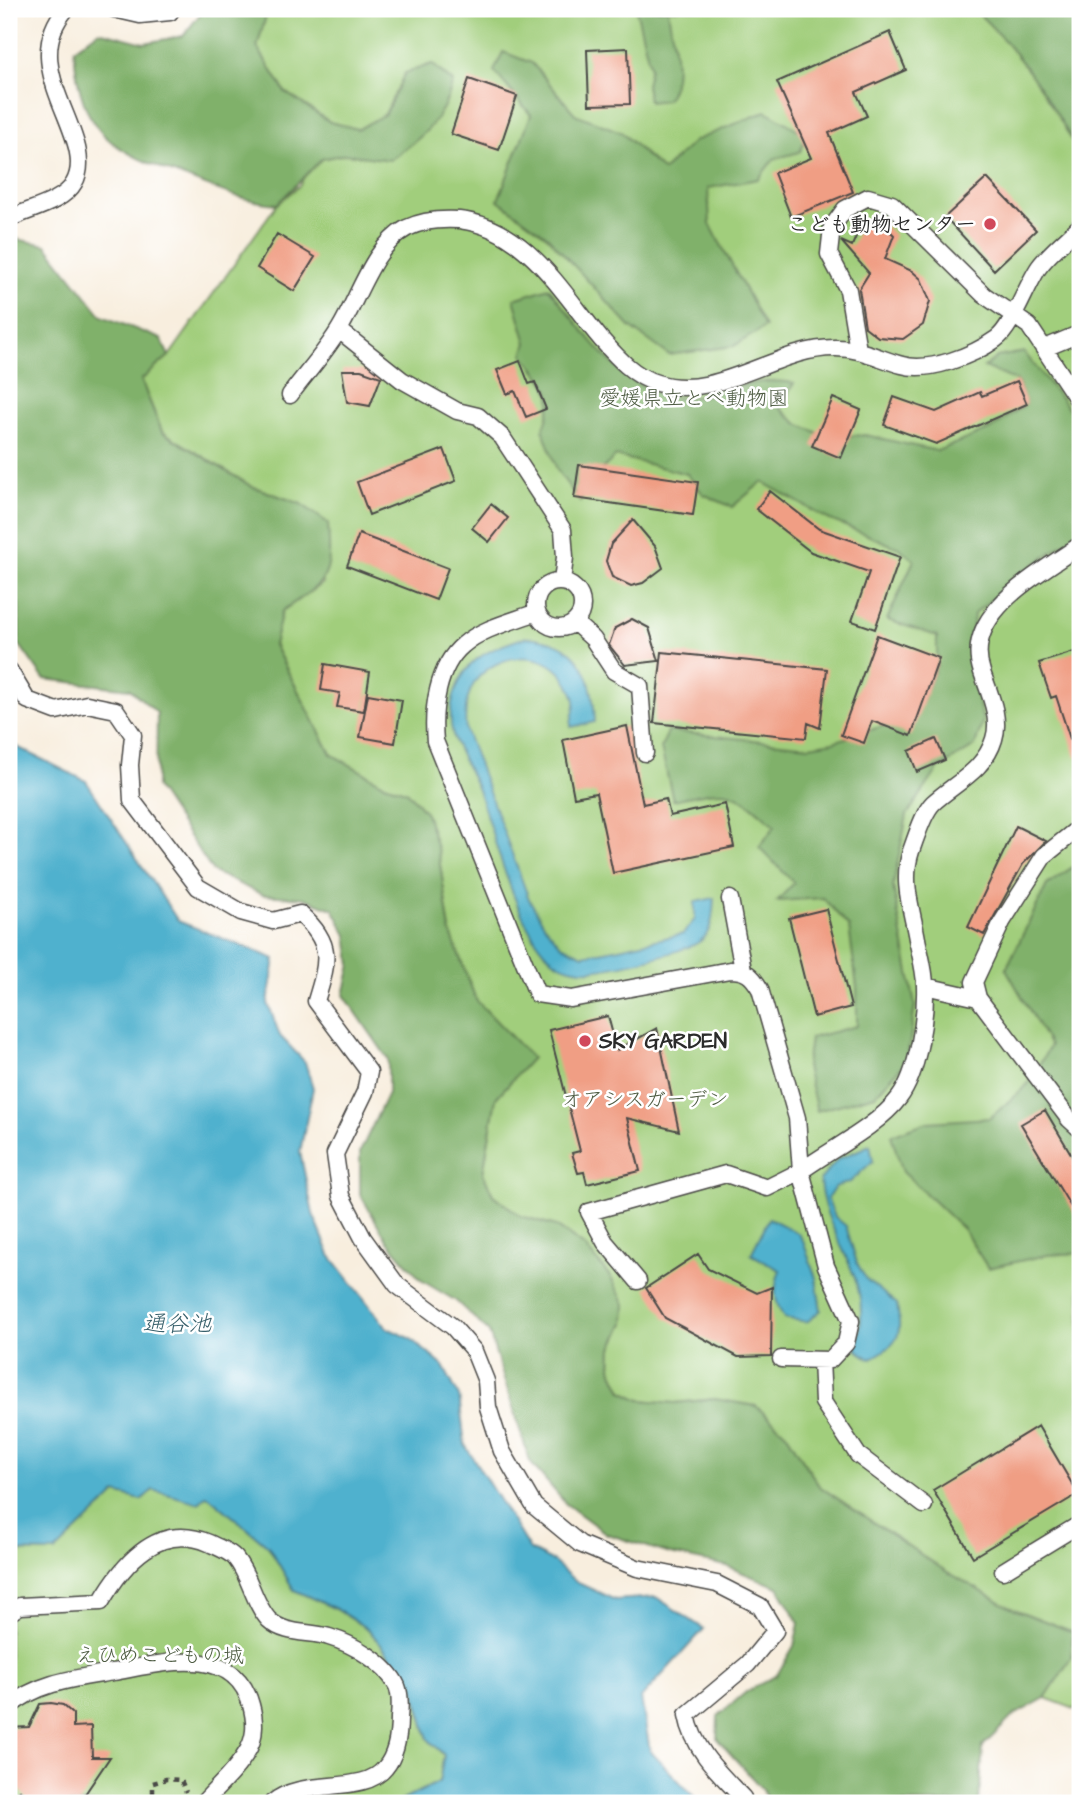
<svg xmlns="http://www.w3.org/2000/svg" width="1089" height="1812" viewBox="0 0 1089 1812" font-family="'Architects Daughter','Klee One',sans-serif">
	<rect width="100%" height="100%" fill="#fff"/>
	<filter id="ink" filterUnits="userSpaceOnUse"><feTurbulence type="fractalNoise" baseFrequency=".0143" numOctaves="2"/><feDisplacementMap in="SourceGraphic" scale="14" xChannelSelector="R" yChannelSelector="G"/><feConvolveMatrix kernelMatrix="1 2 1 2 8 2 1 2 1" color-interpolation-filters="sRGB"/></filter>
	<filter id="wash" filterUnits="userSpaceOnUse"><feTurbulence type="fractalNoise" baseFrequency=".00686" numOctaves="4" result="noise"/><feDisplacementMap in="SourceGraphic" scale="28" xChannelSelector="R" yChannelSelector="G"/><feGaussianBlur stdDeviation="1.57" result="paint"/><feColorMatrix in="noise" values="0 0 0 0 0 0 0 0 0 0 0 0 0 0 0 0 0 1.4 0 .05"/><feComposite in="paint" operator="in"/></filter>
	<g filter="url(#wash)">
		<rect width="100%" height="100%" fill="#f8eede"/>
		<path fill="#a1ce7b" stroke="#667c53" stroke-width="2" d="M268 9H974C1019 51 1052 101 1080 156V1711L1045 1698 1071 1658 1073 1632 1011 1608 944 1570 819 1486 786 1433 715 1399 675 1403 640 1400 622 1391 611 1368 612 1348 624 1323 585 1247 556 1226 521 1216 493 1195 483 1173 496 1098 531 1058 476 1000 450 931 438 851 408 792 382 783 331 754 274 645 282 611 323 583 301 504 251 486 162 431 141 380 169 356 277 204 300 185 330 122 285 92 257 47Z
			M153 1490 199 1503 207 1495 268 1546 294 1590 336 1609 369 1630 413 1685 428 1739 444 1755 439 1782 397 1803H9V1551L55 1552 116 1493 141 1500Z"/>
		<path fill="#80b16b" stroke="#566e4b" stroke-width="2" d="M204 9H268L257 47 285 92 330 122 358 129 385 114 405 73 432 64 453 82C442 122 423 137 390 160L346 154 322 159 277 204C245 202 219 190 189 179 113 150 80 138 74 49L99 31 144 43 183 36Z
			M636 9H668C671 37 685 76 666 100L649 102 646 85 650 67Z
			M974 9H1080V156C1052 101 1019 51 974 9Z
			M503 52 532 63 575 114 621 132 663 171 694 141 766 111 807 135 800 152 774 159 758 179 708 188 710 224 765 327 734 346 669 355 630 327 548 237 498 200 531 115 494 71Z
			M16 239 46 245 102 316 161 339 169 356 141 380 162 432 251 486 301 504 328 523C332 582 328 579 282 611L274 645 331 754 382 783 408 792 426 813 438 851 450 931 476 1000 532 1058 496 1098 483 1173 493 1195 521 1216 556 1226 585 1247 610 1276 625 1304 624 1323 612 1348 611 1368 622 1391 640 1400 675 1403 715 1399 756 1406 786 1433 819 1486 944 1570 1011 1608 1073 1632 1071 1658 1045 1698 1013 1716 983 1746 979 1803H768L763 1790 717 1739 718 1716 746 1692 777 1675 794 1646 799 1623 778 1587 726 1566 670 1554 607 1534 566 1504 530 1462 489 1332 456 1301 421 1280 388 1242 360 1194V1152L388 1093V1059L344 995 351 964 347 935 333 909 304 898 263 895 213 872 156 787 157 713 130 689 44 679 19 644V607L9 552V247Z
			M549 288C584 330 631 406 693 397 730 392 756 376 794 383L780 408 798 424 828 437 865 435 937 451 991 429 1026 404 1017 381 984 367 997 357 1024 352 1080 423V532L1028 569 974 614 969 668 983 720 975 746 939 768 907 815 893 886 915 1005 907 1061 875 1095 817 1111 806 1067 810 1038 857 1026V987L849 927 823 898 777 901 794 883 759 847 775 826C730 786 732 787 673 800L661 748 668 731 809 746 833 742 886 725 913 726 937 664V636L887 620 914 560 899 548 828 519 762 482 732 507 703 494 687 474 616 456 595 476 580 502 557 470 543 430C559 391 547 385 523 354L527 343 514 299Z
			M1080 862V1253L1047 1255 988 1268 963 1229 903 1172 891 1135 927 1122 990 1118 1028 1084 1050 1046 1006 969 1047 885Z"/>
		<path fill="#4fb1ce" stroke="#3d6e7c" stroke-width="2" d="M526 637C580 641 593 672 595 722L571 727C570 718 576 710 575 701 574 692 567 682 563 676 542 649 499 653 477 679 465 695 464 713 466 731L529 899 545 926 561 945 583 955 605 951 683 934 695 919V902L714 898C713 913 713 933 699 942 681 953 613 968 591 970 579 971 565 968 555 961 518 935 495 837 479 793 472 773 458 756 453 735 450 724 450 714 452 703 462 659 487 650 526 637Z
			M9 743 86 781 178 921 275 959 268 1003 280 1036 305 1062 313 1088 300 1152 313 1214 330 1255 387 1328 410 1338 443 1366 459 1396 465 1445 530 1550 554 1562 576 1582 615 1600 656 1597 704 1629 641 1698 650 1751 700 1803H397L439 1782 444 1755 428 1739 413 1685 369 1630 336 1609 294 1590 268 1546 207 1495 199 1503 153 1490 141 1500 116 1493 55 1552 9 1551Z
			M870 1145 873 1161 850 1182 835 1187 827 1199 835 1217 846 1226 857 1263 866 1279 897 1304C902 1337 900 1343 870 1359L856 1349C858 1337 862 1324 861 1311 861 1267 822 1226 820 1180L838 1159Z
			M769 1218 798 1233 803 1241 816 1278 821 1310 807 1322 784 1318C774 1301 773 1289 780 1270L751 1254Z"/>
		<g id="blocks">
			<path fill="#f09e84" d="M890 32 906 70 856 92 867 116 829 133 853 192 791 217 774 173 811 158 777 82Z
				M628 48 630 104 589 105 587 50Z
				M469 79 517 96 499 150 451 134Z
				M987 178 1036 230 994 270 945 217Z
				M879 220 894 235 885 259 912 271 921 279 930 301 923 325 903 339 878 337 865 327 859 289 869 273 841 241 852 246 860 227Z
				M277 234 315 257 294 291 257 268Z
				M520 361 529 384 535 382 546 409 526 417 515 391 507 394 497 370Z
				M342 370H361L381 377 370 406 347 402Z
				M1017 381 1027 404 936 444 884 425 894 397 936 412 980 392 982 396Z
				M833 398 861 410 841 458 812 446Z
				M444 449 456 481 369 515 357 482Z
				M579 465 698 482 693 515 574 498Z
				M770 491 819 529 900 557 875 629 852 621 869 572 811 552 756 509Z
				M491 504 508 518 489 542 472 528Z
				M633 520 655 546 663 568 643 583 631 586 612 577 606 561 611 544Z
				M359 534 448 568 436 600 347 566Z
				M632 619 649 628 659 661 625 665 609 645 615 628Z
				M877 635 939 658 911 736 872 721 864 743 841 735Z
				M1080 650V756L1076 757 1056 696 1051 698 1039 663Z
				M662 652 827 669 820 728 808 723 806 738 654 723Z
				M325 664 370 672 364 711 337 707 340 693 321 690Z
				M368 694 402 700 395 743 360 737Z
				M627 726 643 804 666 799 670 816 725 804 734 847 613 873 596 793 574 797 563 740Z
				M936 739 945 760 917 772 909 751Z
				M1016 826 1046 841 1023 864 984 935 968 927Z
				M826 909 851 1007 814 1017 789 918Z
				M608 1016 617 1050 657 1028 679 1131 627 1118 640 1171 587 1184 584 1172 578 1173 572 1153 580 1151 549 1030Z
				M1045 1110 1080 1169V1222L1021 1124Z
				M698 1254 708 1269 757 1293 772 1287 771 1356 738 1357 665 1318 646 1288Z
				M1038 1426 1078 1494 973 1557 933 1490Z
				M51 1703 63 1705 73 1714V1727L91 1726 92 1757H110L79 1803H30L20 1790 9 1798V1728L29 1727 40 1704Z"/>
		</g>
	</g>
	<g filter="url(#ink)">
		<use href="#blocks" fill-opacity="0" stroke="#4a4846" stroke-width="2"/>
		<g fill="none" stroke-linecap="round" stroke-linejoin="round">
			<g stroke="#4a4846" stroke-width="19">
				<path id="lane" d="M114 9 140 15 170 12 172 9
					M9 219C28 209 63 203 74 183 100 138 14 69 66 9
					M339 330 402 380 457 411 478 416 502 437 563 530 565 557 562 582
					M1045 348 1074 336 1080 342
					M858 350 848 290 829 254 832 227 845 209 868 197 892 204 984 295 1029 326 1080 403
					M290 395C306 373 326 352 340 328 359 297 373 246 407 228 423 220 442 219 459 220 525 227 561 291 600 338 616 356 633 376 657 383 718 402 776 347 836 348 860 348 880 359 902 365 929 373 974 355 996 339 1012 328 1026 286 1039 267 1050 252 1067 239 1080 226
					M536 605a23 23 0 1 1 46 0a23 23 0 1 1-46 0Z
					M537 612C514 621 482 628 463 645 437 667 432 710 435 741L537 994 571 999 730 970C746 970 752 975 760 989L797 1118 801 1171
					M574 622 593 639 614 671 640 686 645 753
					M9 670 27 700 56 711 87 704 116 710 133 735 130 765 132 800 198 887 241 912 273 921 300 914C334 943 328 962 316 1001L369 1072 365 1092 335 1154 341 1196 363 1238 397 1285 453 1327 474 1351 486 1381 488 1407 502 1451 534 1506 580 1544 637 1568 717 1584 760 1606 775 1631 748 1664 687 1715C693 1749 719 1773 743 1798L744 1803
					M1080 827 1044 856 1002 922 974 982 978 998 1069 1119 1080 1129
					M730 899 743 970
					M925 986 978 998
					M801 1171C830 1150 878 1126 899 1098 918 1073 926 1018 925 986 925 971 920 954 917 939 912 910 901 881 911 851 916 838 923 813 933 803 955 783 985 770 994 739 1001 717 989 693 982 672 961 613 1040 574 1080 545
					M638 1281 605 1242 589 1212 726 1174 767 1188 801 1171 826 1266 851 1321 846 1343 830 1360 781 1359
					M821 1360 823 1402 858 1455 924 1505
					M1003 1571 1080 1524
					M9 1613 20 1606 101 1602C124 1562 159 1522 209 1543 217 1547 231 1552 236 1559 250 1576 254 1604 269 1620 285 1635 310 1631 329 1637 353 1644 386 1663 397 1686 401 1696 400 1708 399 1718 399 1735 397 1754 385 1768 363 1796 302 1776 272 1803
					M9 1707C37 1682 78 1678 113 1672 160 1664 234 1642 251 1705 256 1723 256 1739 245 1755 234 1773 216 1788 203 1803"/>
			</g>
			<path stroke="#4a4846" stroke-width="4.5" stroke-dasharray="5 5" stroke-linecap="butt" d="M153 1803V1783L166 1779 181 1780 186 1792"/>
			<use href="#lane" stroke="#fff" stroke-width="16"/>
		</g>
	</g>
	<g fill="#d1495b" stroke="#fff" stroke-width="2.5">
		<circle cx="990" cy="224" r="7"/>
		<circle cx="585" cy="1041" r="7"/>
	</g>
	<g text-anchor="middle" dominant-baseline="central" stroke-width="5" stroke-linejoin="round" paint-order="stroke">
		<g font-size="21" font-weight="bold" fill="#2b2b2b" stroke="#fff" text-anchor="end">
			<text x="976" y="224">こども動物センター</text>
			<text x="599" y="1041" text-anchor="start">SKY GARDEN</text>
		</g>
		<g font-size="21" fill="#4e5c43" stroke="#fff">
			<text x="694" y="398">愛媛県立とべ動物園</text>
			<text x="645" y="1099">オアシスガーデン</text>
			<text x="160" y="1655">えひめこどもの城</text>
		</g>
		<g font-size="23" font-style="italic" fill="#39616c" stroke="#fff">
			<text x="177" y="1324">通谷池</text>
		</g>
	</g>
	<rect width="1089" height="1812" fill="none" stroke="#fff" stroke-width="35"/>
</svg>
